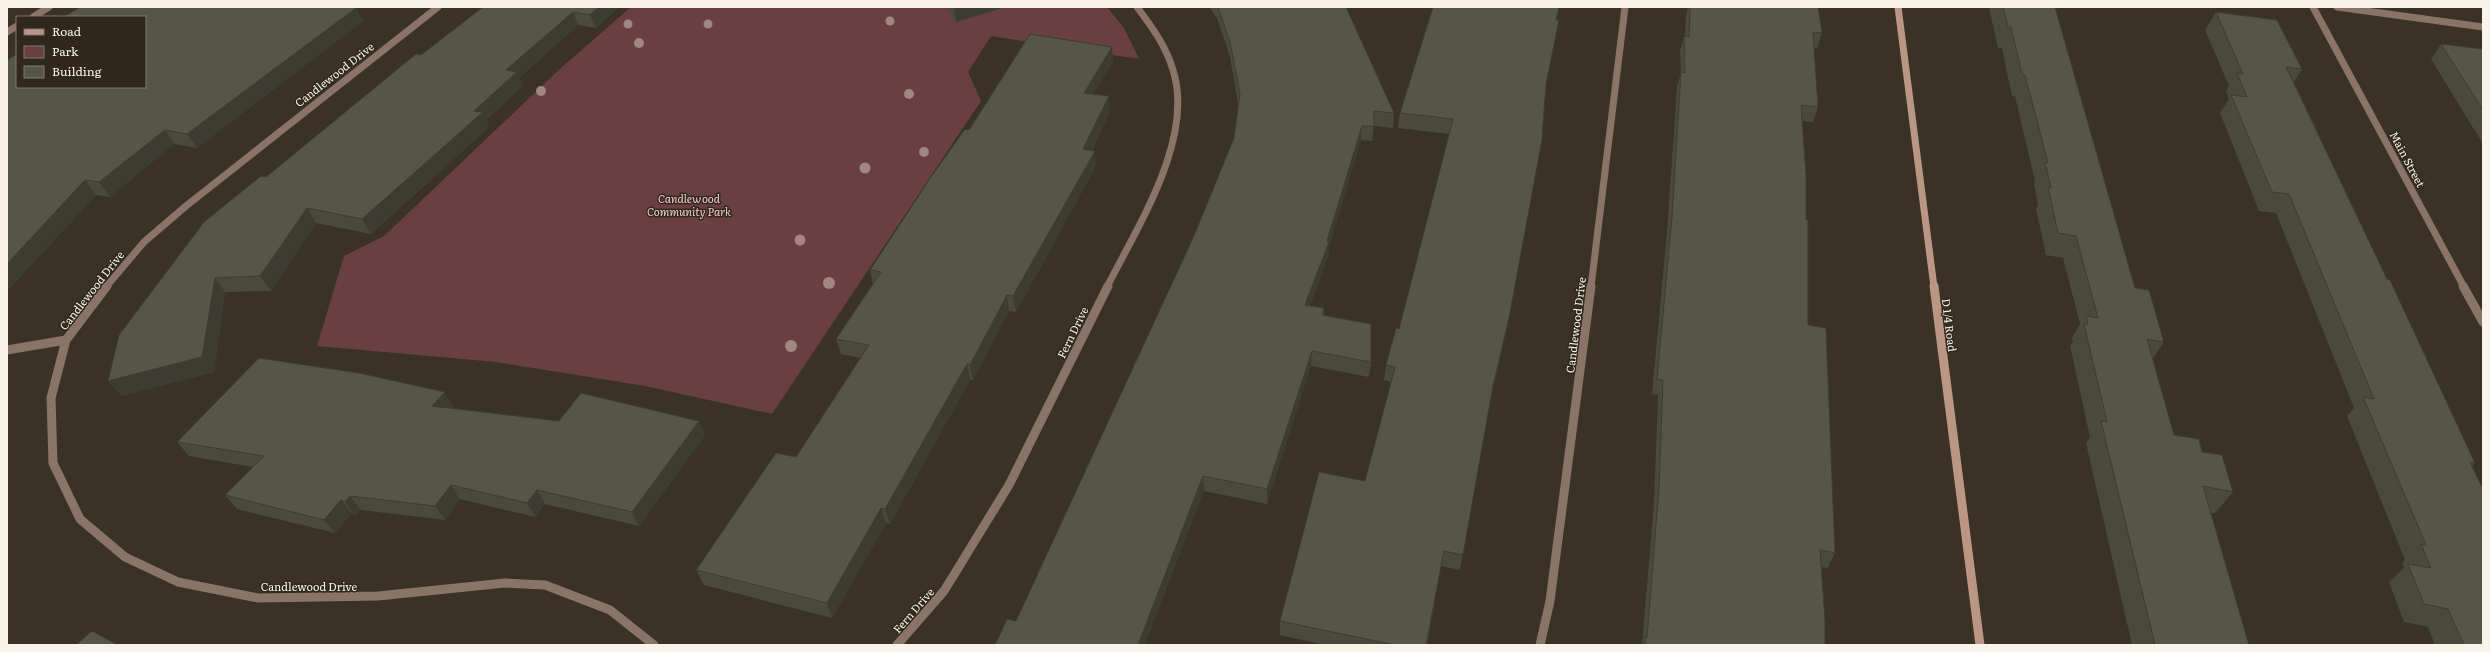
<svg xmlns="http://www.w3.org/2000/svg" width="2490" height="652" viewBox="0 0 2490 652" font-family="Literata,serif">
	<rect width="100%" height="100%" fill="#3a3225"/>
	<path fill="#693f42" d="M631 7H1107L1124 28 1139 59 991 36 968 72 981 101 772 414 645 386 496 362 317 346 344 256 384 236 563 66Z"/>
	<g fill="none" stroke-linecap="round" stroke-linejoin="round">
		<path stroke="#8a7368" stroke-width="7" d="M2313 7 2464 287
			M2337 7 2483 27
			M33 17 49 7
			M7 32 17 26
			M106 287 144 242 186 206 438 7
			M1107 287C1137 227 1195 139 1173 70 1166 46 1152 27 1137 7
			M1591 287 1625 7"/>
		<path stroke="#8a7368" stroke-width="9" d="M107 286 66 340 51 398 53 463 80 519 125 557 178 582 258 598 378 596 505 583 545 585 610 610 654 645
			M2463 286 2483 322
			M7 350 66 340
			M897 645 944 591 1009 485 1108 286
			M1540 645 1550 601 1591 286"/>
		<path stroke="#bb9685" stroke-width="7" d="M1898 7 1934 287"/>
		<path stroke="#bb9685" stroke-width="9" d="M1934 286 1980 645"/>
	</g>
	<g fill="#a08782">
		<circle cx="890" cy="21" r="4.5"/>
		<circle cx="628" cy="24" r="4.5"/>
		<circle cx="708" cy="24" r="4.5"/>
		<circle cx="639" cy="43" r="5"/>
		<circle cx="541" cy="91" r="5"/>
		<circle cx="909" cy="94" r="5"/>
		<circle cx="924" cy="152" r="5"/>
		<circle cx="865" cy="168" r="5.5"/>
		<circle cx="800" cy="240" r="5.5"/>
		<circle cx="829" cy="283" r="6"/>
		<circle cx="791" cy="346" r="6"/>
	</g>
	<path fill="#4a4a3c" d="M483 7H619L596 28 578 25 519 78 523 86 486 120 489 127 371 234 316 223 271 291 225 292 214 372 121 396 266 177Z
		M946 7H1006L956 22Z
		M1209 7H1346L1394 113 1393 128 1374 126 1372 141 1361 140 1329 247 1328 257 1310 306 1324 308V315L1371 362 1369 377 1311 366 1267 504 1204 491 1016 621 1193 238 1234 138 1238 103 1230 57 1217 18Z
		M1433 7H1559L1556 20V35L1546 86 1507 329 1491 397 1460 570 1441 566 1427 645H1325L1280 635V621L1365 481 1391 382 1384 380 1386 365 1399 329 1449 134 1398 128 1400 113Z
		M1688 7H1818L1822 33 1817 48H1814L1818 107 1813 122 1802 121 1806 219 1808 325 1835 553 1828 568 1821 567 1825 645H1642L1654 503 1658 395 1652 394 1667 232 1677 87 1681 73 1680 51 1684 36H1685L1686 16Z
		M1989 7H2055L2135 288 2164 342 2153 358 2174 435 2202 452 2233 492 2215 513H2211L2249 645H2132L2086 443 2090 437 2070 346 2073 341 2072 338 2080 324 2063 258 2046 255 2036 209 2038 205 2034 184 2035 181 2015 96H2012L2002 48H1998Z
		M356 8 363 21 197 148 174 144 110 197 96 195 7 291V60Z
		M2216 12 2302 69 2294 82 2387 279 2475 463 2472 466 2483 489V645H2435L2428 627 2404 622 2389 582 2404 568 2402 563 2405 560 2347 416 2354 408 2276 213 2259 211 2220 113 2229 99 2226 91 2229 86 2205 30Z
		M2441 44 2483 49V144L2431 59Z
		M1112 47 1113 61 1093 94 1110 111 1092 150 1096 166 1016 312 1009 311 973 380H970L890 524 886 523 832 618 704 585 696 570 796 457 860 358 841 354 836 339 873 284 870 270 969 130Z
		M453 406 452 408 559 421H699L705 435 639 526 545 504 535 517 460 499 445 520 361 510 355 516 352 513 335 533 237 509 225 495 253 467 189 456 177 442Z"/>
	<path fill="#3c3c31" d="M599 7H619L596 28 590 15Z
		M954 7H1006L956 22Z
		M356 8 363 21 197 148 187 134Z
		M573 12 578 25 519 78 523 86 486 120 489 127 371 234 362 219 474 111 506 70Z
		M1112 47 1113 61 1085 108 1084 93Z
		M1109 96 1110 111 1085 164 1083 149Z
		M1362 126 1361 140 1329 247 1328 257 1305 320V305L1327 241Z
		M165 130 174 144 110 197 99 182Z
		M1095 151 1096 166 1016 312 1013 296Z
		M85 180 96 195 7 291V264Z
		M307 208 316 223 271 291 260 276Z
		M215 278 225 292 214 372 121 396 108 381Z
		M1007 295 1009 311 973 380 970 365Z
		M1510 313 1507 329 1490 401 1493 386Z
		M1312 351 1311 366 1267 504V489Z
		M967 364 970 380 890 524 885 509Z
		M445 392 453 406 441 420 432 406Z
		M699 421 705 435 639 526 632 512Z
		M1203 476 1204 491 1145 645H1138Z
		M451 485 460 499 445 520 435 506Z
		M537 490 545 504 535 517 527 503Z
		M350 496 361 510 355 516 345 502Z
		M341 500 352 513 335 533 324 520Z
		M881 508 886 523 832 618 827 603Z"/>
	<path fill="#565646" stroke="#3c3c31" d="M80 7H350L356 8 187 134 165 130 99 182 85 180 7 264V60L17 54V87H145V17H64Z
		M483 7H599L590 15 573 12 506 70 517 72 474 111 483 112 362 219 307 208 260 276 215 278 202 357 108 381 119 335 204 222 261 176 266 177 416 54 421 55Z
		M1218 7H1346L1394 113 1374 111V126H1362L1327 241 1329 242 1305 305 1324 308 1322 315 1371 324V362L1312 351 1267 489 1203 476 1138 645H995L1007 619 1016 621 1193 238 1234 138 1240 94 1230 42Z
		M1433 7H1559L1556 20H1559L1546 84 1542 140 1510 313 1493 386 1463 555 1444 551 1426 645H1395L1280 621 1319 472 1365 481 1395 367 1386 365 1396 328 1399 329 1453 119 1400 113Z
		M1690 7H1818L1822 33 1813 32 1818 107 1801 105 1806 174V219L1808 220V325L1826 328 1835 553 1820 550 1825 620V645H1645V637L1647 638 1659 488 1663 380 1657 379 1672 217 1681 72 1685 73 1684 36 1689 37Z
		M2003 7H2055L2135 288 2149 290 2164 342 2147 339 2174 435 2199 439 2202 452 2222 455 2233 492 2203 486 2249 645H2155L2101 421 2107 422 2084 324H2088L2086 316 2098 318 2076 236 2058 233 2048 187 2051 188 2045 162 2048 163 2025 75 2022 74 2011 27H2008Z
		M2216 12 2277 20 2302 69 2286 67 2387 279 2390 280 2475 463 2470 462 2483 489V505H2482L2483 506V645H2464L2448 609 2424 604 2408 564 2431 568 2421 544 2426 545 2363 397 2374 399 2289 194 2272 192 2231 95 2247 97 2237 73 2243 74Z
		M1030 34 1112 47 1084 93 1109 96 1083 149 1095 151 1013 296 1007 295 970 365 967 364 885 509 881 508 827 603 696 570 776 453 796 457 869 345 836 339 881 272 870 270 931 177 965 129 969 130Z
		M2441 44 2483 49V110Z
		M259 358 359 373 445 392 432 406 559 421 581 393 699 421 632 512 537 490 527 503 451 485 435 506 350 496 345 502 341 500 324 520 225 495 264 456 177 442Z
		M92 631 118 645H76Z"/>
	<g text-anchor="middle" dominant-baseline="central" stroke-width="3" stroke-linejoin="round" paint-order="stroke">
		<g font-size="11" fill="#f8f3eb" stroke="#30281c">
			<text transform="translate(334 74) rotate(-38)">Candlewood Drive</text>
			<text transform="translate(2408 159) rotate(62)">Main Street</text>
			<text transform="translate(91 290) rotate(-52)">Candlewood Drive</text>
			<text transform="translate(1575 325) rotate(-83)">Candlewood Drive</text>
			<text transform="translate(1950 325) rotate(83)">D 1/4 Road</text>
			<text transform="translate(1072 332) rotate(-64)">Fern Drive</text>
			<text x="309" y="586">Candlewood Drive</text>
			<text transform="translate(913 610) rotate(-49)">Fern Drive</text>
		</g>
		<g font-size="11" font-style="italic" fill="#f3cdcf" stroke="#30281c">
			<text x="689" y="198">Candlewood<tspan x="689" dy="13">Community Park</tspan></text>
		</g>
	</g>
	<rect width="2490" height="652" fill="none" stroke="#f8f3eb" stroke-width="16"/>
	<rect x="16" y="16" width="130" height="72" fill="#30281c" stroke="#80796f"/>
	<rect x="24" y="29" width="20" height="6" fill="#bb9685" stroke="#80796f"/>
	<text x="52" y="36" font-size="12" fill="#f8f3eb">Road</text>
	<rect x="24" y="46" width="20" height="12" fill="#693f42" stroke="#80796f"/>
	<text x="52" y="56" font-size="12" fill="#f8f3eb">Park</text>
	<rect x="24" y="66" width="20" height="12" fill="#565646" stroke="#80796f"/>
	<text x="52" y="76" font-size="12" fill="#f8f3eb">Building</text>
</svg>
